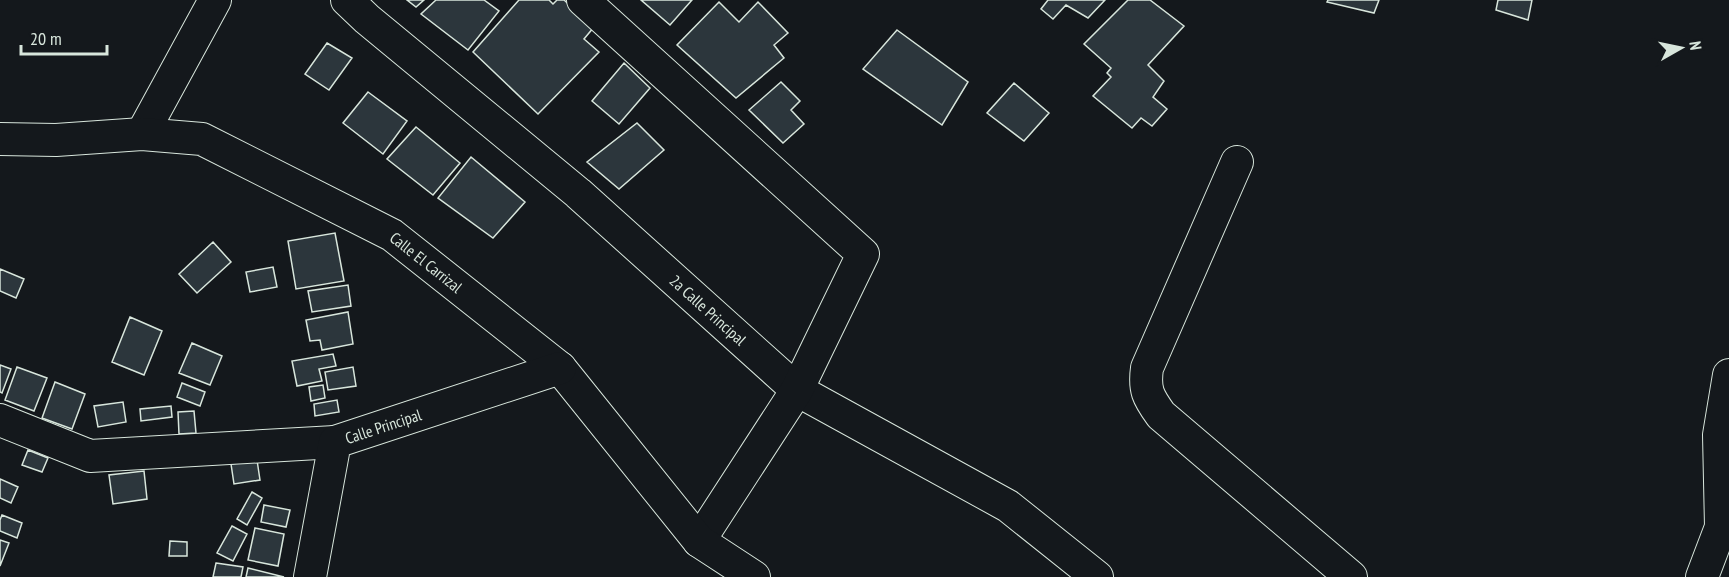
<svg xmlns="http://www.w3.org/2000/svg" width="1729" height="577" viewBox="0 0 1729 577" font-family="'PT Sans Narrow',sans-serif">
	<rect width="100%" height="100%" fill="#14181c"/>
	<path fill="#2c363c" stroke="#d8e6dc" stroke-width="1.5" d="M407 0H424L416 7Z
		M436 0H484L499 11 468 50 421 14Z
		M519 0H549L553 4 557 0H564L594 27 584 39 599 52 538 114 473 52Z
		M641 0H692L670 25Z
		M1048 0H1105L1088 18 1066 5 1053 19 1041 9Z
		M1128 0H1150L1184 26 1148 65 1164 81 1153 97 1167 109 1152 126 1141 118 1132 128 1093 96 1111 77 1107 73 1111 68 1084 44Z
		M1328 0H1379L1374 13 1327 2Z
		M1498 0H1532L1528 20 1496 10Z
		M719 2 739 22 758 2 788 33 774 45 784 58 736 98 677 45Z
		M897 30 968 82 942 125 863 69Z
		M327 43 352 58 329 90 305 74Z
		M624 63 650 88 619 124 592 101Z
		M781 82 800 101 791 110 804 124 783 143 749 110Z
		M1014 83 1049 113 1024 141 987 113Z
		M368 92 407 121 383 154 343 123Z
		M637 123 664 150 619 189 587 162Z
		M416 127 460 163 433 195 387 159Z
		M471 157 525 202 493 238 438 198Z
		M335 233 344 281 296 289 288 241Z
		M213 242 231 262 197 293 179 274Z
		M273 267 277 287 250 292 246 272Z
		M0 269 24 279 16 298 0 291Z
		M348 285 351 306 312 312 308 291Z
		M348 312 353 344 322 350 320 340 310 341 306 320Z
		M130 317 162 331 144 375 112 362Z
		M192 343 222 356 210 385 179 373Z
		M333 354 336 366 319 369 322 381 297 386 292 361Z
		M0 365 11 369 2 393 0 392Z
		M17 367 47 378 34 411 5 400Z
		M353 367 356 386 328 390 325 372Z
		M55 382 85 394 72 429 42 418Z
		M182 383 205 392 200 406 177 397Z
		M323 385 325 398 311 401 309 387Z
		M337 400 339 412 315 416 314 404Z
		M123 402 126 422 98 427 94 406Z
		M171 406 172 417 141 421 140 409Z
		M194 411 196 433 179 434 178 412Z
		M28 450 48 458 42 472 22 465Z
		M257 460 260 480 234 484 231 464Z
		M144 471 147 499 113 504 109 475Z
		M0 479 18 487 11 503 0 498Z
		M252 492 262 498 247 525 237 519Z
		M264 505 290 510 286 527 261 522Z
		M2 515 22 523 17 538 0 531V520Z
		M232 526 247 534 233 561 217 553Z
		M255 528 284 534 278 566 248 560Z
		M0 540 9 543 0 566Z
		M170 541 187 542V556H169Z
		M216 563 243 567 241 577H213Z
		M248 568 284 577H246Z"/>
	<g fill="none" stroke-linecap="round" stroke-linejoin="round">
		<g stroke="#d8e6dc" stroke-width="34">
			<g id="minor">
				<path id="s1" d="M347 0 367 19 578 193 797 390 1008 506 1097 577"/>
				<path d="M583 0 863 254 797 390 699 541"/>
				<path d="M142 134 215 0"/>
				<path id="s2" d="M0 139 56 140 142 134 202 139 392 235 560 368 699 541 754 577"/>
				<path d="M1237 162 1147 368C1144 390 1148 397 1161 415L1351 577"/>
				<path d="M0 420 90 456 335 442"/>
				<path id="s3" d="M310 577 335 442 560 368"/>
				<path d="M1702 577 1721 527 1719 435 1729 375"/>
			</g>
		</g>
		<use href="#minor" stroke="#14181c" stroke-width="32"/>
	</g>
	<g text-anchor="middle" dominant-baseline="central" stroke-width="4.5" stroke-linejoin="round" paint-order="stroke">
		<g font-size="16" fill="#d8e6dc" stroke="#14181c">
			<text stroke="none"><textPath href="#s2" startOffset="459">Calle El Carrizal</textPath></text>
			<text stroke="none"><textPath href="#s1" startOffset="476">2a Calle Principal</textPath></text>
			<text stroke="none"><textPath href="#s3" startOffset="188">Calle Principal</textPath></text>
		</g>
	</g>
	<g transform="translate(1681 48) rotate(81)" stroke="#14181c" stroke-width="4.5" paint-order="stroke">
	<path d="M0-4.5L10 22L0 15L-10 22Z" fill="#d8e6dc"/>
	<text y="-9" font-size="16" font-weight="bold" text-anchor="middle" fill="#d8e6dc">N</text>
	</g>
	<path d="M21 45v9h86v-9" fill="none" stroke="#d8e6dc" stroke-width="3"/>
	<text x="30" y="45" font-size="18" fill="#d8e6dc" stroke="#14181c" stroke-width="4.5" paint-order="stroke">20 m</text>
</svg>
